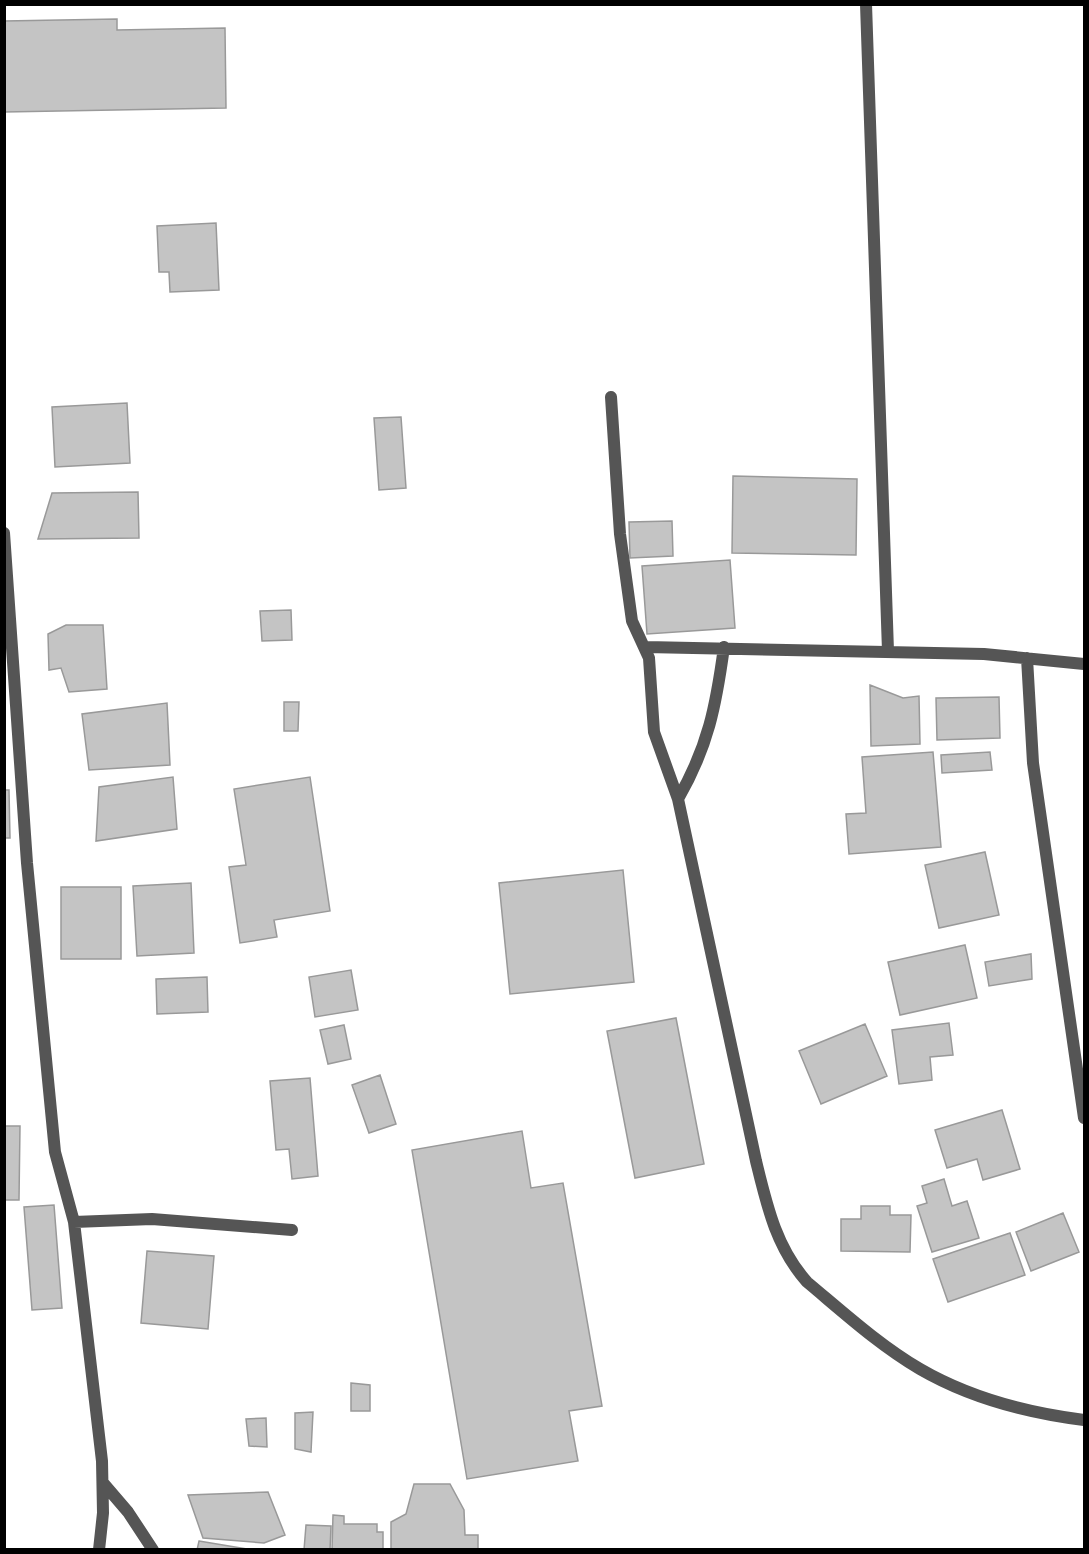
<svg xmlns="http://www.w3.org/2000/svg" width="1089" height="1554" viewBox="0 0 1089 1554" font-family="'Sofia Sans Condensed',sans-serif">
	<rect width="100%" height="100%" fill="#fff"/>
	<path fill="#c4c4c4" stroke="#999" stroke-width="1.5" d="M117 19V30L225 28 226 108 4 112V21Z
		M216 223 219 290 170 292 169 272H159L157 226Z
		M127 403 130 463 55 467 52 407Z
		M401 417 406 488 379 490 374 418Z
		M733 476 857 479 856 555 732 553Z
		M138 492 139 538 38 539 52 493Z
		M672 521 673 556 630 558 629 522Z
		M730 560 735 628 647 634 642 566Z
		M291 610 292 640 262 641 260 611Z
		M66 625H103L107 689 69 692 61 668 49 670 48 634Z
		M870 685 903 698 919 696 920 744 871 746Z
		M999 697 1000 738 937 740 936 698Z
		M284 702H299L298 731H284Z
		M167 703 170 765 89 770 82 714Z
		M933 752 941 847 849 854 846 814 866 813 862 757Z
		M990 752 992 770 942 773 941 755Z
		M173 777 177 829 96 841 99 787Z
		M310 777 330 911 274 920 277 937 240 943 229 867 246 865 234 789Z
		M4 790H9L10 838H4Z
		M985 852 999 915 939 928 925 865Z
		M623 870 634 982 510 994 499 883Z
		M191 883 194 953 137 956 133 886Z
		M61 887H121V959H61Z
		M965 945 977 998 900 1015 888 962Z
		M1031 954 1032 979 989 986 985 962Z
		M351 970 358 1010 315 1017 309 977Z
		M207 977 208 1012 157 1014 156 979Z
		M676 1018 704 1164 635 1178 607 1031Z
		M949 1023 953 1055 930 1057 932 1080 899 1084 892 1030Z
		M865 1024 887 1076 821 1104 799 1051Z
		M344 1025 351 1059 328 1064 320 1030Z
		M380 1075 396 1124 369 1133 352 1085Z
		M310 1078 318 1176 292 1179 289 1149 276 1150 270 1081Z
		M1002 1110 1020 1169 983 1180 977 1159 947 1168 935 1130Z
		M4 1126H20L19 1200H4Z
		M522 1131 531 1188 563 1183 602 1406 569 1411 578 1461 467 1479 412 1150Z
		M944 1179 952 1206 967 1201 979 1238 932 1252 917 1206 927 1203 922 1186Z
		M54 1205 62 1308 32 1310 24 1207Z
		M861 1206H890V1215H911L910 1252 841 1251V1219H861Z
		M1063 1213 1079 1252 1031 1271 1016 1232Z
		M1010 1233 1025 1275 948 1302 933 1259Z
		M147 1251 214 1256 208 1329 141 1323Z
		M351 1383 370 1385V1411H351Z
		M313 1412 311 1452 295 1449V1413Z
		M266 1418 267 1447 249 1446 246 1419Z
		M414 1484H450L464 1510 465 1535H478V1550H391V1522L406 1514Z
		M268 1492 285 1535 264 1543 203 1538 188 1495Z
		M333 1515 344 1516V1524H377V1532H383V1550H332Z
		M306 1525 331 1526 330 1550H304Z
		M199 1541 253 1550H197Z"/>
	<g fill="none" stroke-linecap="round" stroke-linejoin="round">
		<path stroke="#555" stroke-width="12" d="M866 4 888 651
			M611 397 620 534 632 621 649 658 654 732 678 799 756 1161C767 1206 776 1247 807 1282 843 1312 879 1345 920 1369 970 1398 1028 1413 1084 1420
			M4 533 27 863 55 1152 74 1222 102 1461 103 1513 99 1550
			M646 647 984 654 1084 664
			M1027 658 1033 763 1084 1118
			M678 799C708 747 716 706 724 647
			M74 1222 152 1219 292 1230
			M104 1484 128 1512 153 1550"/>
	</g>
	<rect width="1089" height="1554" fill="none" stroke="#000000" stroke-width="12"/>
</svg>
